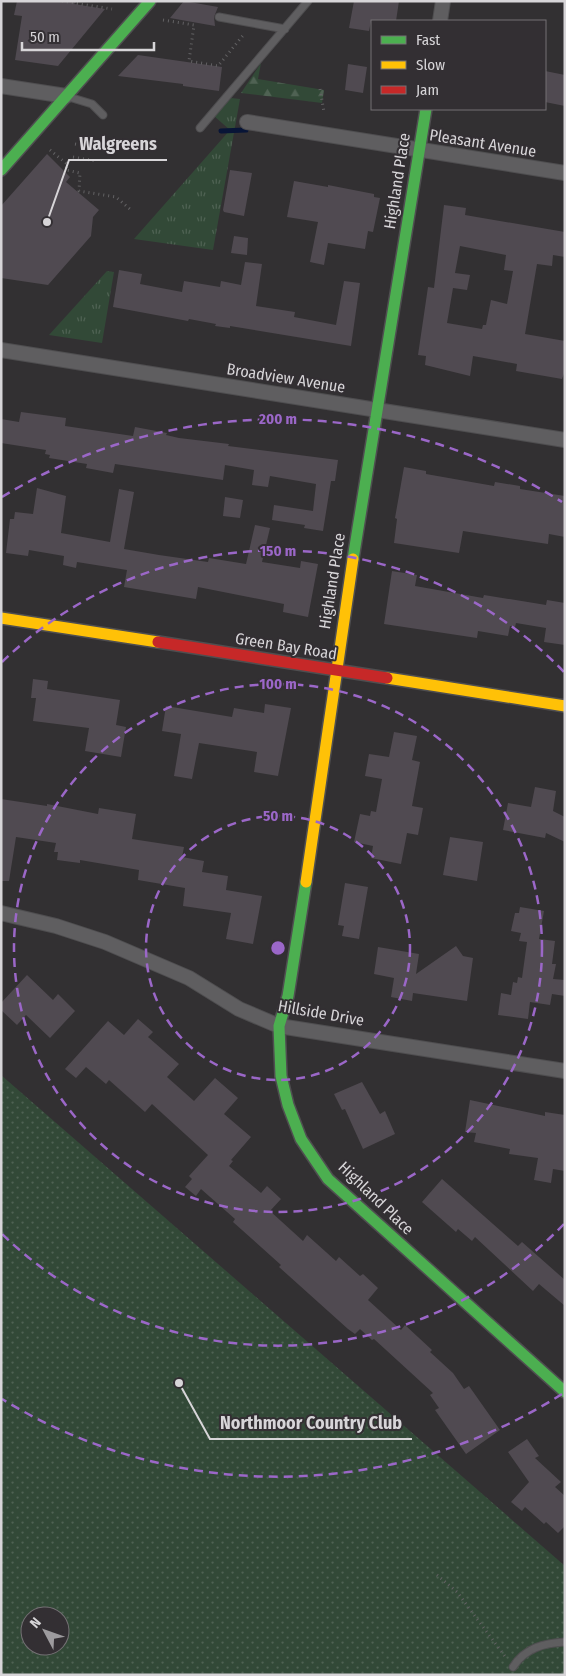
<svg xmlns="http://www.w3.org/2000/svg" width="566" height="1676" viewBox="0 0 566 1676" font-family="'Fira Sans Condensed',sans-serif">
	<defs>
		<pattern id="grass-dots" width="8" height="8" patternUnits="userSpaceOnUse" patternTransform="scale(1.25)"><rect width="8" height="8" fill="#324937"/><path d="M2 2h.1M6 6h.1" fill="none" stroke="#4f6253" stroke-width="1.8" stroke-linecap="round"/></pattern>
		<pattern id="forest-firs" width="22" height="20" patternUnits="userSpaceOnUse" patternTransform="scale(1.25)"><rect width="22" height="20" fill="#324937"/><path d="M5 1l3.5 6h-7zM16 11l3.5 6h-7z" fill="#4f6253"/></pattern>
		<pattern id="park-tufts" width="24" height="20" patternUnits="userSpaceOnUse" patternTransform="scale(1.25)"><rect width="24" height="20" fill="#324937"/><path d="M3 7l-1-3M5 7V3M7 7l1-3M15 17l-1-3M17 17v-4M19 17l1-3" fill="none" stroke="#4f6253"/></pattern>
	</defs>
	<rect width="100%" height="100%" fill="#323032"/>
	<path fill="url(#grass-dots)" fill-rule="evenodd" d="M1 1075 565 1566V1675H1ZM30 1616H60V1646H30Z"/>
	<path fill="url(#forest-firs)" d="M261 63 258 79 324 90 322 103 241 93Z"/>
	<path fill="url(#park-tufts)" d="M231 98 240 99 213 250 134 239 230 130 214 116Z
		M107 271 114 272 102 343 49 335Z"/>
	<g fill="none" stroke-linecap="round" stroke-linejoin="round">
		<path stroke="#081537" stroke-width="5" d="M221 131 246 130"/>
	</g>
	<path fill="#504a51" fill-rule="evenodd" d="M17 1H77L74 4 105 9 58 66 15 60 22 16 14 15Z
		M184 1 218 7 214 17 215 26 170 18Z
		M354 1H399L396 21H371L369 31 349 28Z
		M138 55 222 67 219 91 183 86V84L118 76Z
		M348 64 367 67 363 93 345 90Z
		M545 71 565 75V106L545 102Z
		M47 154 70 177 66 182 99 210 93 217 91 236 48 285 1 278V206Z
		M230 170 252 173 244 216 224 212 223 210Z
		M294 181 328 187V185L374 194V197L380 198 373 232 368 231 365 249 328 243 324 265 310 262 318 222 287 217Z
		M444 205 466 208 465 215 565 232V257L553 255 552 266 537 264 525 334 565 341V371L562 379 516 371 517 364 473 356 470 376 425 365 426 356 418 355 428 287 434 288ZM460 246 506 255 504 270 513 271 507 304 491 300 486 325H483L482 329 447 323 453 288 467 290 470 275 455 273Z
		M234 236 248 238 247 255 231 253Z
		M245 262 262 264 256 306 295 312 294 317 336 325 344 281 360 283 351 346 230 326V328L215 326 216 324 189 319 188 321 113 307 119 270 142 274 140 284 182 292 184 281 220 287 221 281 241 285Z
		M21 412 66 418 65 426 133 436 135 427 167 433 166 435 179 438 229 444 228 446 338 460 335 481H331L323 531 304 528 305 525 272 520 274 505 313 511 316 484 270 476 268 487 252 485 254 470 225 465 223 480 115 464 113 473 86 468 87 464 49 458 50 455 45 454 46 450 1 443V419L19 422Z
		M404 467 426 471V474L494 486 495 482 520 486V489L565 496V537L549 534 548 544 463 531 459 553 394 543 397 519 395 518Z
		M37 488 66 496 61 533 110 542 119 489 134 492 124 549 159 555 208 562 209 558 246 564 255 525 270 528 262 562 300 568 301 561 318 564 308 617 283 612 284 604 198 587 196 599 124 587 127 570 77 562 76 568 63 565 64 556 29 550 28 556 6 553 10 519H14L15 512 33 514Z
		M225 497 243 500 240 518 223 516Z
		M392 571 417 575 415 586 483 598 484 595 546 605 547 600 565 603V645L544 642 546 628 516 623 515 627 510 626 508 636 478 631 477 638 384 624Z
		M33 679 48 681 47 689 120 700 116 725 126 727 121 757 85 751 89 728 33 721 36 698H31Z
		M265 704 291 708 278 776 254 772 257 752 199 743 192 779 174 776 181 734 162 731 166 706 232 717 234 708 264 713Z
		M394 732 417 736 412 760 420 762 412 806 423 808 418 835 407 833 401 864 371 858 373 846 354 842 360 814 370 816 371 811 376 812 382 779 365 776 369 754 389 757Z
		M535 787 556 791 553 811 565 817V842L546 833 545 838 503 830 508 803 531 807Z
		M1 799 47 806V804L98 814 99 808 136 814 132 839 184 847 182 857 204 861 202 872 228 876 226 890 262 896 253 944 226 939 231 913 183 906 185 888 138 880 139 870 80 860V863L57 860 58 852H54L56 843 16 837 9 881H1Z
		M450 837 483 842 477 881 443 875Z
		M345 883 368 887 359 939 342 936 344 926 338 925Z
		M520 907 544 911 539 939 555 941 552 964H556L553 979 565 980V996L552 994 550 1005 530 1002 528 1019 498 1015 501 993 511 995 513 982 517 983 518 977 522 978 527 942 519 941 521 933 511 931 515 913H519Z
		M456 946 463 956 473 958 467 1001 413 993 412 1001 391 997 394 978 374 974 378 947 419 954 416 974Z
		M27 975 53 1000 58 994 75 1011 50 1038 26 1015 17 1025 1 1010V1003Z
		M138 1019 153 1032 148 1037 179 1064 167 1077 194 1101 215 1078 238 1098 224 1114 251 1137 231 1160 233 1161 229 1166 261 1193 267 1186 281 1199 270 1211 303 1241 307 1235 336 1261 339 1257 360 1276 363 1274 378 1288 368 1300 401 1330 405 1325 432 1350 430 1352 453 1373 464 1389 469 1386 500 1430 466 1454 435 1410 439 1408 430 1395 433 1393 374 1339 372 1340 360 1329 355 1334 348 1329 279 1267 281 1265 233 1222 235 1219 201 1189 196 1196 185 1187 192 1179 189 1176 208 1155 152 1104 145 1112 109 1080 106 1084 86 1067 76 1078 65 1069 108 1021 124 1035Z
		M362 1082 380 1114 385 1111 395 1134 363 1149 345 1109 342 1110 334 1094Z
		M470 1100 545 1116V1112L565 1115V1171L553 1169 551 1183 534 1180 538 1158 509 1154 510 1149 474 1142 476 1133 465 1132Z
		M442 1179 518 1246 522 1242 565 1280V1306L539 1284 533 1291 475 1237 472 1241 458 1229 456 1232 422 1202Z
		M527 1439 539 1456 535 1458 561 1482 555 1487 565 1496V1526L558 1533 546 1522 544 1524 525 1507 522 1511 511 1502 529 1482 508 1452Z"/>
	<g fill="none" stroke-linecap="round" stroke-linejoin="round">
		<g stroke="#4f4e50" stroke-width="9">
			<path id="lane" d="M219 17 285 29
				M69 97 92 104 103 115
				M200 128 308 1
				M513 1667C525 1648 544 1643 565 1642"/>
		</g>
		<g stroke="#4f4e50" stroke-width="16">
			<path id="street" d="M440 21 443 1
				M1 86 66 96
				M247 122 565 173
				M1 350 565 440
				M1 913 56 926 105 942 189 978 239 1009 279 1026 565 1071"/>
		</g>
		<g stroke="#4f4e50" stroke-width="14">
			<path id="fast" d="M1 170 150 1
				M353 559 426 109
				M306 882 288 996 279 1026 281 1076 288 1105 301 1139 328 1179 565 1392"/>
		</g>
		<g stroke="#4f4e50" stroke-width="14">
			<path id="slow" d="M1 618 158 642
				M387 678 565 706
				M306 882 353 559"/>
		</g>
		<g stroke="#4f4e50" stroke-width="14">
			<path id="jam" d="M158 642 387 678"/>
		</g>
		<path stroke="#636264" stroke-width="3" stroke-dasharray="1 4" stroke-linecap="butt" d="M62 1 112 9
			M163 20 194 25 189 61 218 66 245 33
			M320 89 324 112
			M75 144 98 148
			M50 150 67 164 66 170 80 173 79 191 116 197 131 210
			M73 157 96 161
			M437 1575 457 1592 507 1659"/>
		<use href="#lane" stroke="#5f5e60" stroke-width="7"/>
		<use href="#street" stroke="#5f5e60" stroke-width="14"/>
		<use href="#fast" stroke="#4caf50" stroke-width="11"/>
		<use href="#slow" stroke="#ffc107" stroke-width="11"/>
		<use href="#jam" stroke="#c62828" stroke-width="11"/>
	</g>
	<g fill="none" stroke="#9b67c8" stroke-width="2.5" stroke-dasharray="9 6">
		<circle cx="278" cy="948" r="132"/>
		<circle cx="278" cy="948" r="264"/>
		<path d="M564 1224A397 397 0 0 1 2 1234M2 662A397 397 0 0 1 564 672"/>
		<path d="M562 1394A529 529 0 0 1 2 1399M2 497A529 529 0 0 1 562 502"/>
	</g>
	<g text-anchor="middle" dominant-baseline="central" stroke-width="4" stroke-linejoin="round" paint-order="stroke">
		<g font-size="16" fill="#d7d5d8" stroke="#332f33">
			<text transform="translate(483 143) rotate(9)">Pleasant Avenue</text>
			<text transform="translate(397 181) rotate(-81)">Highland Place</text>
			<text transform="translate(286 378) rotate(9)">Broadview Avenue</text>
			<text transform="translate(332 581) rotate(-81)">Highland Place</text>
			<text transform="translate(286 646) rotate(9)">Green Bay Road</text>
			<text transform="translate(321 1013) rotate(10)">Hillside Drive</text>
			<text transform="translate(376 1198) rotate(44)">Highland Place</text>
		</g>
	</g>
	<circle cx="278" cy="948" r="8" fill="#9b67c8" stroke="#332f33" stroke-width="2.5"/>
	<g font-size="15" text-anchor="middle" font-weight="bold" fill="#9b67c8" stroke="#332f33" stroke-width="4" stroke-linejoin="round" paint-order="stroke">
		<text x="278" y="424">200 m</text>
		<text x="278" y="556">150 m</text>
		<text x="278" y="689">100 m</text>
		<text x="278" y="821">50 m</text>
	</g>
	<path fill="none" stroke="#d7d5d8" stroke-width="2" d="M47 222L69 160H167M179 1383L210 1439H412"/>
	<g fill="#d7d5d8" stroke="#332f33" stroke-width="2">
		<circle cx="47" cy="222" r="5"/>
		<circle cx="179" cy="1383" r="5"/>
	</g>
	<g font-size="18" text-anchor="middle" font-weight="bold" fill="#d7d5d8" stroke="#332f33" stroke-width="4" stroke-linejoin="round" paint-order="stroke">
		<text x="118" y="150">Walgreens</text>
		<text x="311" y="1429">Northmoor Country Club</text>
	</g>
	<rect width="566" height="1676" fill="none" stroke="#d7d5d8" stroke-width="5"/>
	<rect x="371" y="20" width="175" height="90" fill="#332f33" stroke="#757175"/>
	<rect x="381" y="36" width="25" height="8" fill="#4caf50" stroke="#757175"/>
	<text x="416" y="45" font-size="15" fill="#d7d5d8">Fast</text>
	<rect x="381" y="61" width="25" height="8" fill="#ffc107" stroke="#757175"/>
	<text x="416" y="70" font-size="15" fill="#d7d5d8">Slow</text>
	<rect x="381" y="86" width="25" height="8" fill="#c62828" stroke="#757175"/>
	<text x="416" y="95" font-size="15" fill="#d7d5d8">Jam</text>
	<g transform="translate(45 1631) rotate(311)"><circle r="24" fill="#332f33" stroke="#757175"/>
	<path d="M0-4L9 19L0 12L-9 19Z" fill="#9d9b9e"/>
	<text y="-8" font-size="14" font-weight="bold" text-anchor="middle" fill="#d7d5d8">N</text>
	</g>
	<path d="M22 42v8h132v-8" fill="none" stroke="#d7d5d8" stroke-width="2.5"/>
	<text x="30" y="42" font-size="15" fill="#d7d5d8" stroke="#332f33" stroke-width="4" paint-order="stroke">50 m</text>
</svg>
